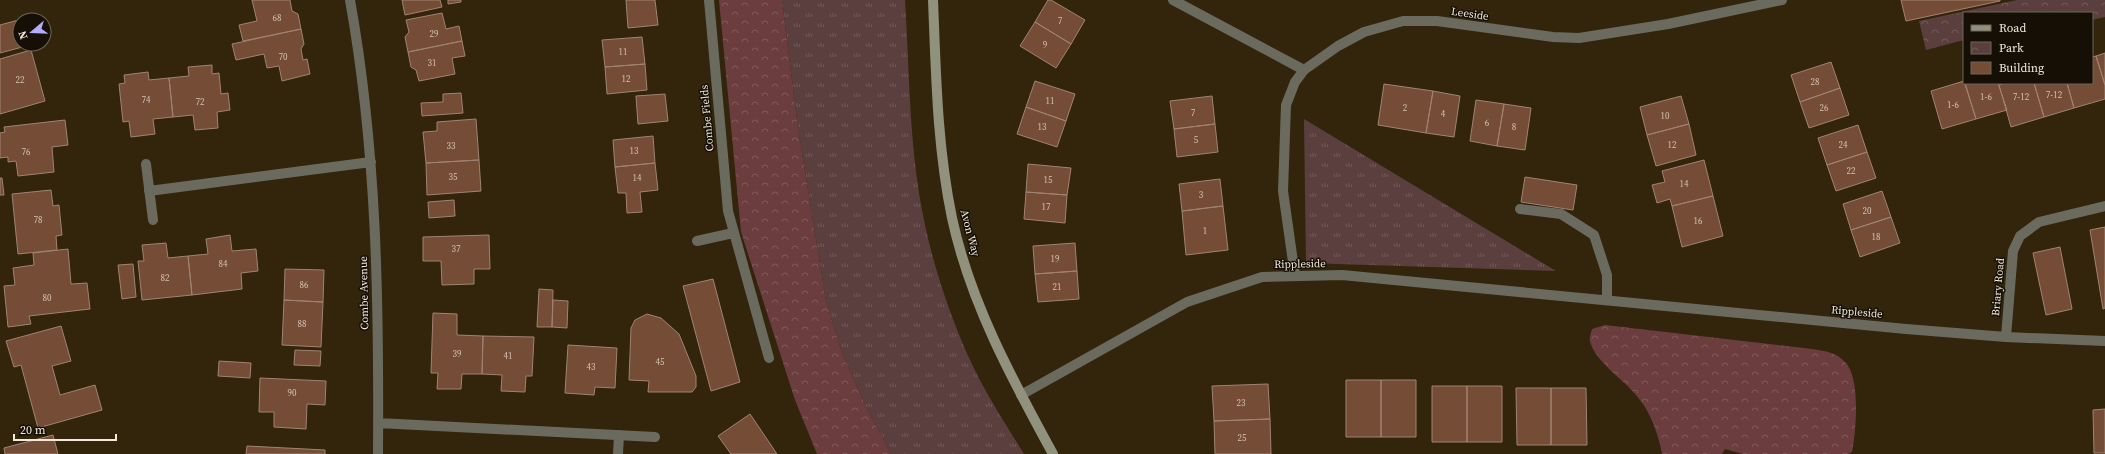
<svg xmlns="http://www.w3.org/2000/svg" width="2105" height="454" viewBox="0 0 2105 454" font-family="'Source Serif 4',serif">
	<defs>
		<pattern id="grass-tufts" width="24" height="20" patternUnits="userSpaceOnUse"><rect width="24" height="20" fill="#5b3e3e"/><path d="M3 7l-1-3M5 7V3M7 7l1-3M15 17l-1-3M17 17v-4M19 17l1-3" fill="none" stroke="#735a59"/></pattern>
		<pattern id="forest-crowns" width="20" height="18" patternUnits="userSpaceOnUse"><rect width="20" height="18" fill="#6c3d3e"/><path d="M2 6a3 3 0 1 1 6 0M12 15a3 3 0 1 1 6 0" fill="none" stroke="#815959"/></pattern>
		<pattern id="park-crowns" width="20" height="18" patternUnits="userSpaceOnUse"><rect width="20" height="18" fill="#5b3e3e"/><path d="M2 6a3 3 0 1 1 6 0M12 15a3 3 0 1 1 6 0" fill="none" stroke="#735a59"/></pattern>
	</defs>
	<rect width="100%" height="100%" fill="#32250c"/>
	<path fill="url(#grass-tufts)" d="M782 0H905C909 64 909 129 919 193 928 250 946 307 970 360 985 393 1005 423 1024 454H891L867 409 842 353 826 301 798 128Z
		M1304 119 1556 271 1306 263Z"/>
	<path fill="url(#forest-crowns)" d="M719 0H782L798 128 826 301 842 353 867 409 891 454H817L795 400 741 232Z
		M1605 325 1812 349C1824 351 1836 352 1845 362 1861 378 1856 432 1852 452L1848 454H1743L1725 449 1722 454H1662C1659 436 1651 414 1640 400 1627 381 1595 363 1590 341 1589 338 1591 333 1592 329Z"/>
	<path fill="url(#park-crowns)" d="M2017 0H2105V17L2092 20V13H1964V40L1926 50 1919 21Z"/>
	<path fill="#754c35" stroke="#a18373" d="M252 0H290L292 11 298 14 301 29 243 41 239 25 257 21Z
		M402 0H440L442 7 405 15Z
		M448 0H461V2L448 4Z
		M626 0H655L658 25 628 28Z
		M1048 0H1051L1085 20 1071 44 1035 22Z
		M1901 0H2000V1L1906 21Z
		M442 13 446 29 459 26 462 41 408 52 405 37 409 32 406 20Z
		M22 19 20 20V44L30 45 0 53V25Z
		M1035 22 1071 44 1056 68 1020 46Z
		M301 29 304 44 301 49 303 60 307 59 310 74 282 81 279 66 267 68 264 54 236 60 232 44Z
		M642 37 645 64 605 67 602 40Z
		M462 41 465 56 452 58 455 74 419 81 416 70 411 67 408 52Z
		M31 50 45 101 0 114V59Z
		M2105 53V85L2096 56Z
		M2096 56 2105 85V99L2074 108 2067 83H2092V57Z
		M1831 62 1840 88 1800 102 1791 75Z
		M645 64 647 90 607 94 605 67Z
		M212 65V74L219 73 221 94 228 93 230 110 217 112 218 128 195 130 193 115 173 117 169 78 189 76 188 67Z
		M148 72 149 80 169 78 173 117 153 119 155 134 131 137 129 121 123 122 119 84 125 83 124 75Z
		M1035 81 1075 94 1066 121 1026 107Z
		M1964 81 1976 119 1942 129 1931 91Z
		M1965 83H1998L2007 110 1976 119Z
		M2005 83H2034L2044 117 2011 127 1999 85Z
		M2034 83H2067L2074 108 2044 117Z
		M1384 84 1433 91 1426 133 1378 125Z
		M1840 88 1849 115 1809 128 1800 102Z
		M1433 91 1460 96 1454 137 1426 133Z
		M461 93 463 113 422 116 421 103 443 102V94Z
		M665 94 668 121 638 124 636 96Z
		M1212 96 1215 124 1174 129 1170 101Z
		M1681 96 1689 124 1647 135 1640 107Z
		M1476 100 1504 104 1497 146 1470 141Z
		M1504 104 1531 108 1525 150 1497 146Z
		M1026 107 1066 121 1057 147 1017 134Z
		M476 119 479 160 426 163 423 132 437 131V122Z
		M65 120 68 145 52 147 54 172 18 176 16 161 8 162V157L0 158V133L5 132 4 127Z
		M1215 124 1218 152 1177 157 1174 129Z
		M1689 124 1696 155 1656 166 1647 135Z
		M1858 125 1867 152 1827 165 1818 138Z
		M653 136 655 163 615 167 613 140Z
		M1867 152 1876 178 1836 191 1827 165Z
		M479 160 481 191 427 195 426 163Z
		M1704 160 1713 196 1672 206 1670 199 1657 203 1652 185 1665 182 1662 171Z
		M655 163 658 190 640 192 642 212 627 213 626 193H618L615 167Z
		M1028 164 1071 168 1067 195 1026 192Z
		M1525 177 1577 185 1573 210 1521 202Z
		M0 178H2L4 195H0Z
		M1220 179 1223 206 1182 211 1179 184Z
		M51 190 53 206 59 205 62 235 56 236 57 250 18 254 12 194Z
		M1882 191 1891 217 1851 230 1843 204Z
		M1026 192 1067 195 1065 223 1024 219Z
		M1713 196 1723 236 1682 247 1672 206Z
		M454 200 455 216 429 218 428 202Z
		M1223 206 1228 250 1186 255 1182 211Z
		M1891 217 1900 243 1860 257 1851 230Z
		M2105 227V308L2103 309 2090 230Z
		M230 235 232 251 256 249 258 271 241 273 242 289 192 295 188 256 208 254 206 239Z
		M489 235 490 269H474V284L442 285 441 261H423V237Z
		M166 243 168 258 188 256 192 295 142 300 138 261H144L142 245Z
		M1075 243 1077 271 1035 274 1033 246Z
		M2060 247 2072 309 2046 315 2033 253Z
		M68 249 71 284 87 283 90 309 29 316 31 324 8 327 4 286 15 285 13 268 34 265 33 253Z
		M133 264 136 297 122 299 118 265Z
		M285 269 324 270 323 302 284 300Z
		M1077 271 1079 299 1038 302 1035 274Z
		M713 279 740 382 711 391 683 286Z
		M539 289 553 290 552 327H537Z
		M284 300 323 302 321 347 282 345Z
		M553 300 568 301 567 328 552 327Z
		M433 313 457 314V335L483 336 482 374H462L461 389H437L438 373H431Z
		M647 314 661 318 679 334 696 376V387L692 392H648L649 381 629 380 631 328 635 320Z
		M61 326 71 361 52 366 60 395 95 385 102 410 38 428 21 365 14 367 6 341Z
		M483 336 534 337 532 376H526L525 392 501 391 502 375 482 374Z
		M568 345 617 348 615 388 595 387 594 395 565 393Z
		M295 350 321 351 320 366 294 365Z
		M219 361 251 363 250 378 218 376Z
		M260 378 326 381 325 405 307 404 306 429 274 427V412H259Z
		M1346 380H1381V437H1346Z
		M1381 380H1416V437H1381Z
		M1268 384 1270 419 1214 421 1212 386Z
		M1432 386H1467V442H1432Z
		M1467 386H1502V442H1467Z
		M1516 388H1551V445H1517Z
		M1551 388H1586L1587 445H1551Z
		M2105 409V453H2094L2093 410Z
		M750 414 777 454H731L718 436Z
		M1270 419 1271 454H1215L1214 421Z
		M53 435 58 454H5L4 448Z
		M247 446 325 450V454H246Z"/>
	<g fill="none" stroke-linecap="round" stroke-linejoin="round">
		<path stroke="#6a6b5e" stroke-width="10" d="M1173 0 1304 70"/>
		<path stroke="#6a6b5e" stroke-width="10" d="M350 0C377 150 379 302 378 454
			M709 0 728 211 769 358
			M146 164 153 220
			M149 191 371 162
			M1520 209 1561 214 1594 235 1607 275V300
			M697 241 733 233
			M1295 276 1283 191 1286 105 1295 82 1304 70 1338 46 1364 32 1403 21H1437L1553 37 1579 38 1668 24 1782 0
			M2006 337 2013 251 2020 236 2039 222 2105 206
			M1021 395 1187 302 1262 277 1342 275 1906 329 2006 337 2105 341
			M378 423 655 437
			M618 454 619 435"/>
		<path stroke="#91927d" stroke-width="10" d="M933 0C936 73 937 146 952 218 970 302 1012 379 1053 454"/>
	</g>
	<g text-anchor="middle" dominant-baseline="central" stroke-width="3" stroke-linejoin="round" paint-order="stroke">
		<g font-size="9" fill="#d3c2b1">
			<text x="277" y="18">68</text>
			<text x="1060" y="21">7</text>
			<text x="434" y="34">29</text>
			<text x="1045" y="45">9</text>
			<text x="623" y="52">11</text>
			<text x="283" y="57">70</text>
			<text x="432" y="63">31</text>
			<text x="626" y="79">12</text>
			<text x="20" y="80">22</text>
			<text x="1815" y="82">28</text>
			<text x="2054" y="95">7-12</text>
			<text x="1986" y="97">1-6</text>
			<text x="2021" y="97">7-12</text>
			<text x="146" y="100">74</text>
			<text x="1050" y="101">11</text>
			<text x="200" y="102">72</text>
			<text x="1953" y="105">1-6</text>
			<text x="1405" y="108">2</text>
			<text x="1824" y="108">26</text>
			<text x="1193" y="113">7</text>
			<text x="1443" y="114">4</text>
			<text x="1665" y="116">10</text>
			<text x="1487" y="123">6</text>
			<text x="1042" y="127">13</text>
			<text x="1514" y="127">8</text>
			<text x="1196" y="140">5</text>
			<text x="1672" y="145">12</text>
			<text x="1843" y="145">24</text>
			<text x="451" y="146">33</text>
			<text x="634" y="151">13</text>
			<text x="26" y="152">76</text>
			<text x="1851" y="171">22</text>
			<text x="453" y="177">35</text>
			<text x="637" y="178">14</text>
			<text x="1048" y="180">15</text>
			<text x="1684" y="184">14</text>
			<text x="1201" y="195">3</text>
			<text x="1046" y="207">17</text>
			<text x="1867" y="211">20</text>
			<text x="38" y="220">78</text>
			<text x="1698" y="221">16</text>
			<text x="1205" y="231">1</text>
			<text x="1876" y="237">18</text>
			<text x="456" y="249">37</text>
			<text x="1055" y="259">19</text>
			<text x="223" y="264">84</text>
			<text x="165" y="278">82</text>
			<text x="304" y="285">86</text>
			<text x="1057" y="287">21</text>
			<text x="47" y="298">80</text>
			<text x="302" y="324">88</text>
			<text x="457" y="354">39</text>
			<text x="508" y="356">41</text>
			<text x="660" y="362">45</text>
			<text x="591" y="367">43</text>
			<text x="292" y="393">90</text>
			<text x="1241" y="403">23</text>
			<text x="1242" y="438">25</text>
		</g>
		<g font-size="11" fill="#f2e9da" stroke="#150f05">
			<text transform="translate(1470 14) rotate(8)">Leeside</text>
			<text transform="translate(707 118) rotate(-95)">Combe Fields</text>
			<text transform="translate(970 233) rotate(75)">Avon Way</text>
			<text transform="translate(1300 264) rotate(-1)">Rippleside</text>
			<text transform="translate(1998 287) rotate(-85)">Briary Road</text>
			<text transform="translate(364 293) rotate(-91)">Combe Avenue</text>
			<text transform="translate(1857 312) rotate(5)">Rippleside</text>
		</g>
	</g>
	<rect x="1963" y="12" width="130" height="72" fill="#150f05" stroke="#6d665a"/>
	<rect x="1971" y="25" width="20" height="6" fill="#91927d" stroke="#6d665a"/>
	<text x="1999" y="32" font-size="12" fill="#f2e9da">Road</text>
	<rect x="1971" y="42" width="20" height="12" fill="url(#park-crowns)" stroke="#6d665a"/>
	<text x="1999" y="52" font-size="12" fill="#f2e9da">Park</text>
	<rect x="1971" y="62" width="20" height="12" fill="#754c35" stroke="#6d665a"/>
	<text x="1999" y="72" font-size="12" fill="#f2e9da">Building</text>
	<g transform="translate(32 32) rotate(251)"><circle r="19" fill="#150f05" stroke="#6d665a"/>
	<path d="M0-3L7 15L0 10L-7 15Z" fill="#b3adf9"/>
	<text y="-6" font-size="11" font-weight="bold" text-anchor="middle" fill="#f2e9da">N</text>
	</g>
	<path d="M14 434v6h102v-6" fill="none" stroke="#f2e9da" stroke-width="2"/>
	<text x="20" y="434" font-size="12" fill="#f2e9da" stroke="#150f05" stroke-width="3" paint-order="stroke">20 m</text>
</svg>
